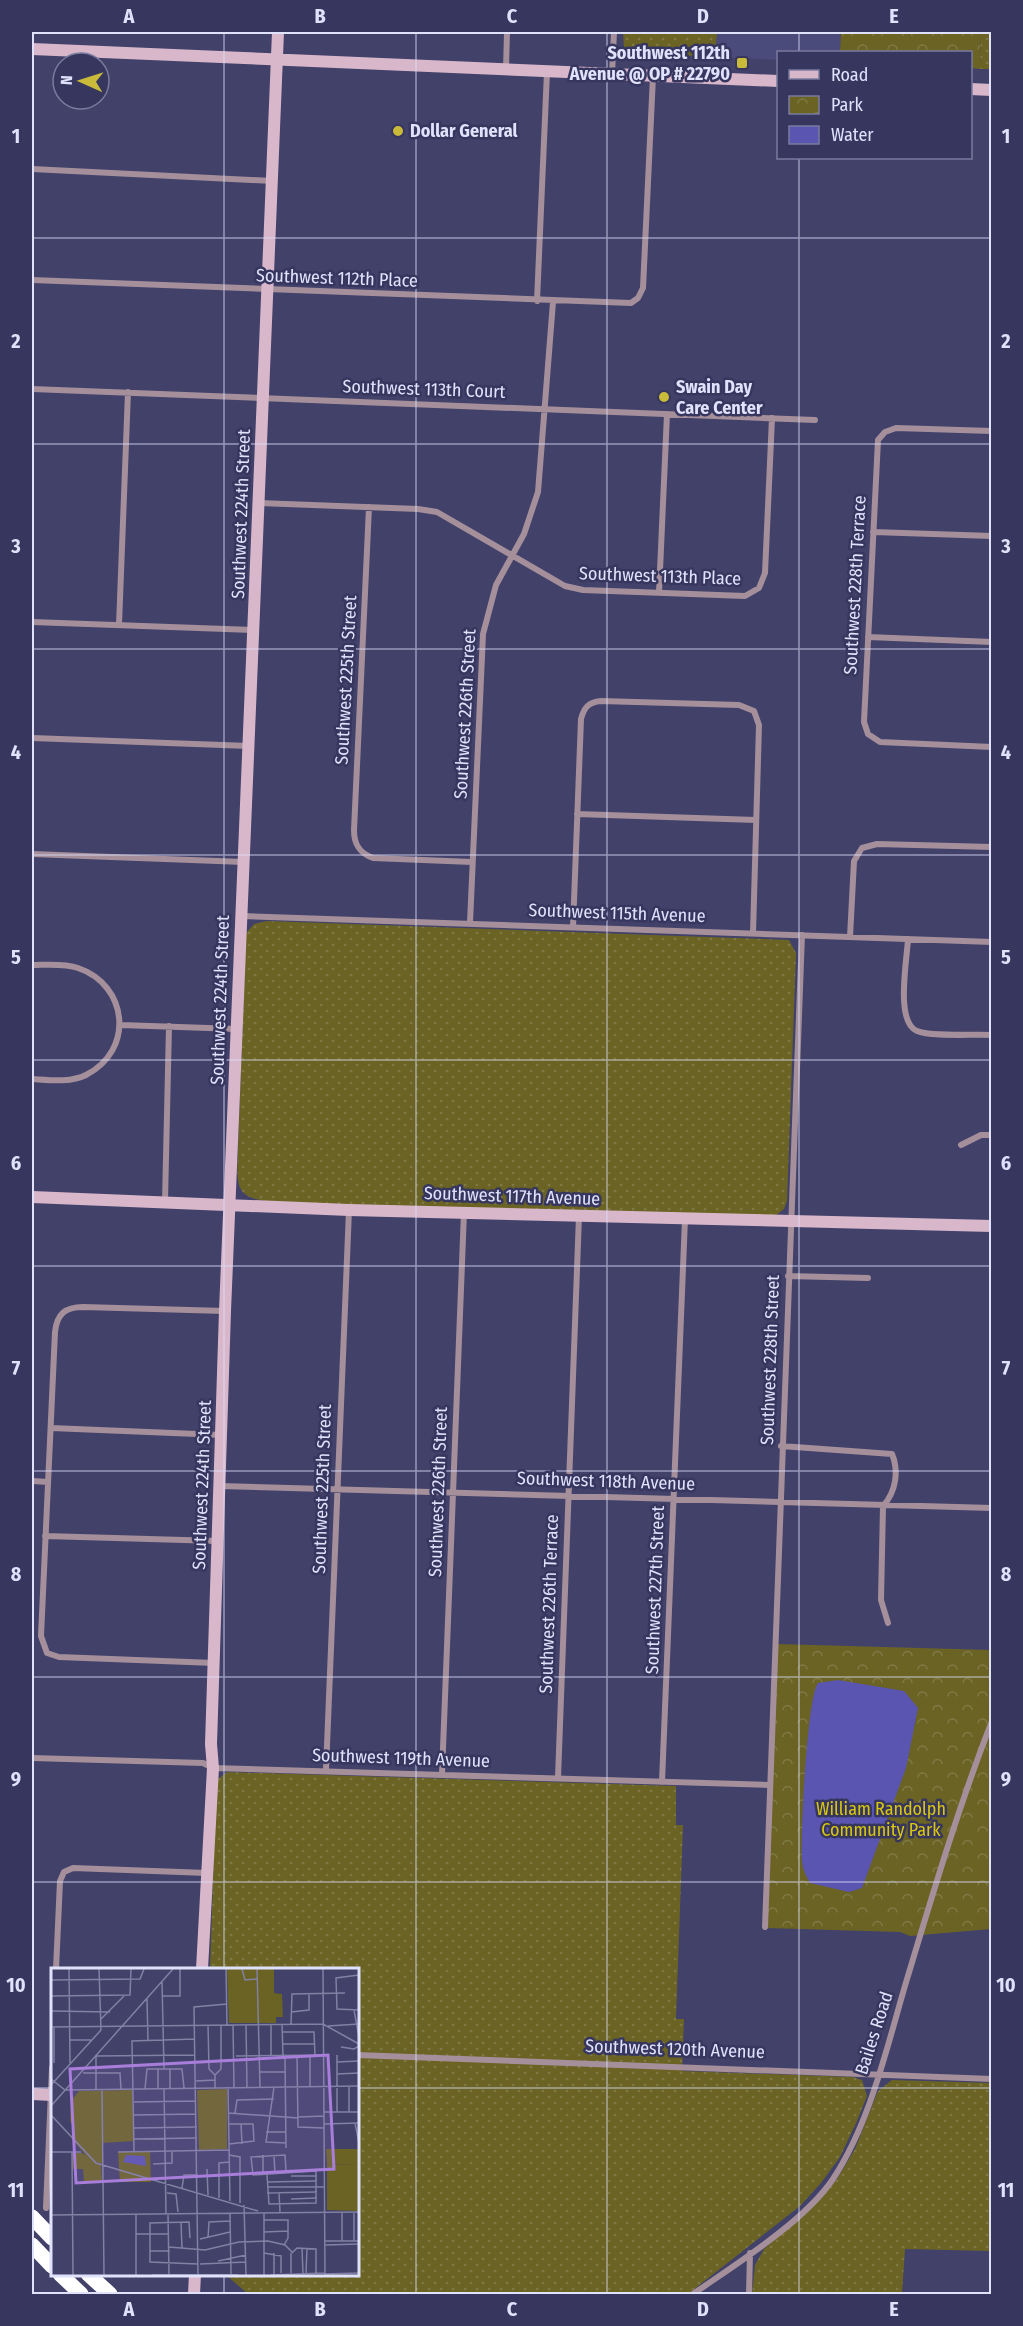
<svg xmlns="http://www.w3.org/2000/svg" width="1023" height="2326" viewBox="0 0 1023 2326" font-family="'Fira Sans Condensed',sans-serif">
	<defs>
		<pattern id="grass-dots" width="8" height="8" patternUnits="userSpaceOnUse" patternTransform="scale(1.5)"><rect width="8" height="8" fill="#6a6324"/><path d="M2 2h.1M6 6h.1" fill="none" stroke="#7f7945" stroke-width="1.8" stroke-linecap="round"/></pattern>
		<pattern id="park-crowns" width="20" height="18" patternUnits="userSpaceOnUse" patternTransform="scale(1.5)"><rect width="20" height="18" fill="#6a6324"/><path d="M2 6a3 3 0 1 1 6 0M12 15a3 3 0 1 1 6 0" fill="none" stroke="#7f7945"/></pattern>
	</defs>
	<rect width="100%" height="100%" fill="#41416a"/>
	<path fill="#4a4a7b" d="M717 32H841L840 52H778V60L715 57Z"/>
	<path fill="url(#grass-dots)" d="M623 32H717L715 57 630 53 624 48Z
		M981 32H991V69H980Z
		M267 921 789 940 796 953 787 1201 784 1209 775 1216 315 1204C299 1203 251 1205 242 1191 235 1181 238 1162 238 1150L246 933 254 924Z
		M227 1772 676 1786V1825H683L676 2019H684L682 2071 853 2077 862 2080 867 2096 857 2121 840 2157 821 2183 800 2206 688 2294H248L225 2274H357V1969H210L216 1793 218 1779Z
		M892 2080 991 2083V2251L905 2249 902 2294H752L755 2265 764 2249 820 2199 837 2179 855 2149 878 2091Z"/>
	<path fill="url(#park-crowns)" d="M841 32H981L980 69 971 68 970 52H840Z
		M777 1644 991 1650V1929L910 1936 900 1932 766 1928Z"/>
	<path fill="#5a55b1" d="M838 1680 904 1691 918 1708 906 1768 862 1888 849 1892 810 1883C806 1876 803 1870 802 1862 800 1838 807 1696 818 1683Z"/>
	<g fill="none" stroke-linecap="round" stroke-linejoin="round">
		<path stroke="#a48f9b" stroke-width="6" d="M506 69 507 32
			M612 74 614 32
			M32 169 272 181
			M32 280 631 303 638 298 643 288 653 76
			M537 301 547 72
			M32 389 815 420
			M992 431 896 428 885 432 878 440 864 722 868 734 880 742 992 747
			M259 503 418 509 437 512 565 586 583 590 745 596 759 588 765 573 772 418
			M369 507 354 830C354 844 359 853 373 858L472 862
			M873 532 992 536
			M659 593 667 414
			M32 622 253 630
			M119 625 128 392
			M868 637 992 642
			M32 738 249 746
			M577 814 756 820
			M32 854 244 862
			M242 916 992 942
			M470 923 483 634 496 585 524 534 538 492 553 302
			M573 927 581 719C584 708 588 702 601 701L739 705 754 711 759 725 753 933
			M850 937 854 861 862 848 877 844 992 847
			M908 939C907 960 895 1022 917 1031 930 1037 975 1034 992 1035
			M32 965C46 965 64 963 78 968 128 985 135 1050 86 1075 70 1083 49 1080 32 1079
			M121 1025 237 1029
			M961 1145 981 1135H992
			M165 1201 169 1026
			M788 1276 868 1278
			M51 1428 221 1435
			M781 1446 892 1454C899 1471 896 1492 883 1506
			M32 1481 48 1482
			M220 1486 992 1508
			M883 1506 881 1600 888 1623
			M45 1536 218 1541
			M214 1663 59 1657 47 1653 41 1636 55 1332C57 1314 65 1307 83 1307L225 1311
			M32 1758 203 1763 213 1768 769 1785
			M326 1770 349 1210
			M442 1774 464 1212
			M558 1778 579 1216
			M662 1782 685 1219
			M765 1927 802 935
			M56 1969 60 1881 64 1872 73 1868 207 1873
			M357 2055 992 2079
			M46 2208 52 2068
			M693 2294C736 2264 804 2222 833 2179 871 2121 887 2046 907 1979 933 1893 959 1805 992 1721
			M749 2294 750 2253"/>
		<path stroke="#d9b7cb" stroke-width="12" d="M32 49 778 81
			M970 89 992 90
			M32 1197 349 1210 992 1226
			M202 1969 213 1768 211 1744 225 1311 278 32
			M32 2094 52 2095
			M194 2294 195 2274"/>
		<path stroke="#fff" stroke-width="15" d="M32 2217 52 2238
			M32 2245 52 2266
			M60 2274 81 2294
			M88 2274 110 2294"/>
	</g>
	<path fill="none" stroke="#e0e2fc" stroke-width="1.5" stroke-opacity="0.55" d="M224 32V1969M416 32V2294M607 32V2294M799 32V52M799 158V2294M32 238H992M32 444H992M32 649H992M32 855H992M32 1060H992M32 1266H992M32 1471H992M32 1677H992M32 1882H992M32 2088H52M357 2088H992M224 2274V2294"/>
	<g fill="#c9ba3a" stroke="#36365f" stroke-width="2">
		<rect x="736" y="57" width="12" height="12" rx="3"/>
		<circle cx="398" cy="131" r="6"/>
		<circle cx="664" cy="397" r="6"/>
	</g>
	<g text-anchor="middle" dominant-baseline="central" stroke-width="5" stroke-linejoin="round" paint-order="stroke">
		<g font-size="18" font-weight="bold" fill="#e0e2fc" stroke="#36365f" text-anchor="start">
			<text x="730" y="53" text-anchor="end">Southwest 112th<tspan x="730" dy="21">Avenue @ OP # 22790</tspan></text>
			<text x="410" y="131">Dollar General</text>
			<text x="676" y="387">Swain Day<tspan x="676" dy="21">Care Center</tspan></text>
		</g>
		<g font-size="18" fill="#e0e2fc" stroke="#36365f">
			<text transform="translate(337 278) rotate(2)">Southwest 112th Place</text>
			<text transform="translate(424 389) rotate(2)">Southwest 113th Court</text>
			<text transform="translate(241 514) rotate(-88)">Southwest 224th Street</text>
			<text transform="translate(660 576) rotate(2)">Southwest 113th Place</text>
			<text transform="translate(855 585) rotate(-87)">Southwest 228th Terrace</text>
			<text transform="translate(346 680) rotate(-87)">Southwest 225th Street</text>
			<text transform="translate(465 714) rotate(-87)">Southwest 226th Street</text>
			<text transform="translate(617 913) rotate(2)">Southwest 115th Avenue</text>
			<text transform="translate(220 1000) rotate(-88)">Southwest 224th Street</text>
			<text transform="translate(512 1196) rotate(2)">Southwest 117th Avenue</text>
			<text transform="translate(770 1360) rotate(-88)">Southwest 228th Street</text>
			<text transform="translate(606 1481) rotate(2)">Southwest 118th Avenue</text>
			<text transform="translate(202 1485) rotate(-88)">Southwest 224th Street</text>
			<text transform="translate(322 1489) rotate(-88)">Southwest 225th Street</text>
			<text transform="translate(438 1492) rotate(-88)">Southwest 226th Street</text>
			<text transform="translate(655 1590) rotate(-88)">Southwest 227th Street</text>
			<text transform="translate(549 1604) rotate(-88)">Southwest 226th Terrace</text>
			<text transform="translate(401 1758) rotate(2)">Southwest 119th Avenue</text>
			<text transform="translate(874 2033) rotate(-72)">Bailes Road</text>
			<text transform="translate(675 2049) rotate(2)">Southwest 120th Avenue</text>
		</g>
		<g font-size="18" fill="#dac70d" stroke="#36365f">
			<text x="881" y="1809">William Randolph<tspan x="881" dy="21">Community Park</tspan></text>
		</g>
	</g>
	<g transform="translate(51 1968)">
		<rect width="308" height="308" fill="#41416a"/>
		<path d="M176 121V181L148 182 146 122ZM81 122 83 173 51 175V196L38 191 20 170 23 159 19 153 20 133 28 123ZM21 185H31L50 197 51 215H33L32 201H21ZM307 196V243L276 242V197Z" fill="#6a6324"/>
		<path d="M176 1H223V25L231 26 232 49H225V55H178ZM275 181H307V196L276 197ZM99 183 100 214H69L67 184Z" fill="#6a6324"/>
		<path d="M178 1 190 2V20L186 25 179 22ZM230 26 228 37 217 54 208 50 209 37Z" fill="#6a6324"/>
		<path d="M75 187 94 188 95 198 72 194Z" fill="#5a55b1"/>
		<path fill="none" stroke="#8181a4" stroke-width="1.5" d="M18 1 19 95M175 1 176 57M191 1 194 12 206 11M206 1 209 119M272 1 274 307M308 7 285 10 286 41 308 42M0 12 89 11 93 1M111 14 113 101M0 28 79 27 80 1M112 28H129V1M96 31 97 72M303 42 308 69M0 43 59 44M240 44 258 42V26M49 52 73 28M231 56 232 88M240 56 241 26 294 25M157 57 158 101 164 107M182 57 183 119M195 57 196 119M220 57V88M277 58 308 56M0 59 272 56 308 76M231 64H263L264 87M19 72H40M231 76H264M290 79 303 81 308 78M286 87V144M185 88 272 87M234 88 235 180M246 88 247 159 273 160M259 88V119M286 94 308 93M3 95V59M107 101V120M119 101V120M209 104H235M32 105H69L70 121M286 106 308 105M0 111 14 122 308 118M145 113 164 112M0 117 50 62 48 1M298 118V144M177 119 179 233M223 119 215 174 235 175M113 120 115 246M164 120V107L170 101V57M45 121V88L144 87M51 121 53 307M94 121 96 101H131L133 120M83 134 145 133M0 138 122 1M273 144H308M177 145 247 150M184 145 186 132 223 131M0 147 45 195 207 243M83 147 145 146M247 149 273 148M304 155 308 175M178 156H202L203 173 178 176M190 156 191 176M273 156 308 155M83 160 146 159M215 164H235M83 171 146 170M83 183 81 73 144 71M0 184H30M21 184 22 307M67 184 178 182M178 187 189 189V235M212 187V207M223 187 224 206M102 196 121 195V183M156 201 157 227M216 207 218 236 265 235V203L202 207 200 189 234 187 235 203M240 208H266M216 214 266 213M216 219H273M131 220 133 207H147M228 224 229 244M116 225 125 226 127 244M216 225 266 224M168 230V195L178 194M240 231 266 230M193 237 195 307M291 244V273M303 244V273M179 245 180 306M213 245V307M85 246V307M117 246 118 307M0 247 308 244M213 252H237V270L233 277M130 254 131 281M213 264 237 263M85 266H118M139 270 138 254 99 255V294L147 296M157 270 158 254 179 253M149 271 179 264M274 273H308M274 277 308 276M118 279 154 282 188 274 217 273 234 277 242 285M251 280 252 306M99 283H119M242 284 246 280 265 281V306M213 285 230 288V305M240 285V305M167 293 195 287M149 296 195 294M255 306 256 280M274 306 308 305M101 307H187M147 307 143 39 176 36M220 307 274 305M223 307V285"/>
		<path fill="#a87eda" fill-opacity="0.15" stroke="#a87eda" stroke-width="3" d="M277 87 283 201 25 215 19 101Z"/>
		<rect width="308" height="308" fill="none" stroke="#e0e2fc" stroke-width="3"/>
	</g>
	<rect width="1023" height="2326" fill="none" stroke="#36365f" stroke-width="66"/>
	<rect x="777" y="51" width="195" height="108" fill="#36365f" stroke="#7a7b9e" stroke-width="1.5"/>
	<rect x="789" y="70" width="30" height="9" fill="#d9b7cb" stroke="#7a7b9e" stroke-width="1.5"/>
	<text x="831" y="81" font-size="18" fill="#e0e2fc">Road</text>
	<rect x="789" y="96" width="30" height="18" fill="url(#park-crowns)" stroke="#7a7b9e" stroke-width="1.5"/>
	<text x="831" y="111" font-size="18" fill="#e0e2fc">Park</text>
	<rect x="789" y="126" width="30" height="18" fill="#5a55b1" stroke="#7a7b9e" stroke-width="1.5"/>
	<text x="831" y="141" font-size="18" fill="#e0e2fc">Water</text>
	<g transform="translate(81 81) rotate(273)"><circle r="28" fill="#36365f" stroke="#7a7b9e" stroke-width="1.5"/>
	<path d="M0-4.5L10 22L0 15L-10 22Z" fill="#c9ba3a"/>
	<text y="-9" font-size="16" font-weight="bold" text-anchor="middle" fill="#e0e2fc">N</text>
	</g>
	<rect x="33" y="33" width="957" height="2260" fill="none" stroke="#e0e2fc" stroke-width="2"/>
	<g font-size="20" text-anchor="middle" font-weight="bold" fill="#e0e2fc">
		<text x="129" y="23">A</text>
		<text x="320" y="23">B</text>
		<text x="512" y="23">C</text>
		<text x="703" y="23">D</text>
		<text x="894" y="23">E</text>
		<text x="16" y="143">1</text>
		<text x="1006" y="143">1</text>
		<text x="16" y="348">2</text>
		<text x="1006" y="348">2</text>
		<text x="16" y="553">3</text>
		<text x="1006" y="553">3</text>
		<text x="16" y="759">4</text>
		<text x="1006" y="759">4</text>
		<text x="16" y="964">5</text>
		<text x="1006" y="964">5</text>
		<text x="16" y="1170">6</text>
		<text x="1006" y="1170">6</text>
		<text x="16" y="1375">7</text>
		<text x="1006" y="1375">7</text>
		<text x="16" y="1581">8</text>
		<text x="1006" y="1581">8</text>
		<text x="16" y="1786">9</text>
		<text x="1006" y="1786">9</text>
		<text x="16" y="1992">10</text>
		<text x="1006" y="1992">10</text>
		<text x="16" y="2197">11</text>
		<text x="1006" y="2197">11</text>
		<text x="129" y="2316">A</text>
		<text x="320" y="2316">B</text>
		<text x="512" y="2316">C</text>
		<text x="703" y="2316">D</text>
		<text x="894" y="2316">E</text>
	</g>
</svg>
